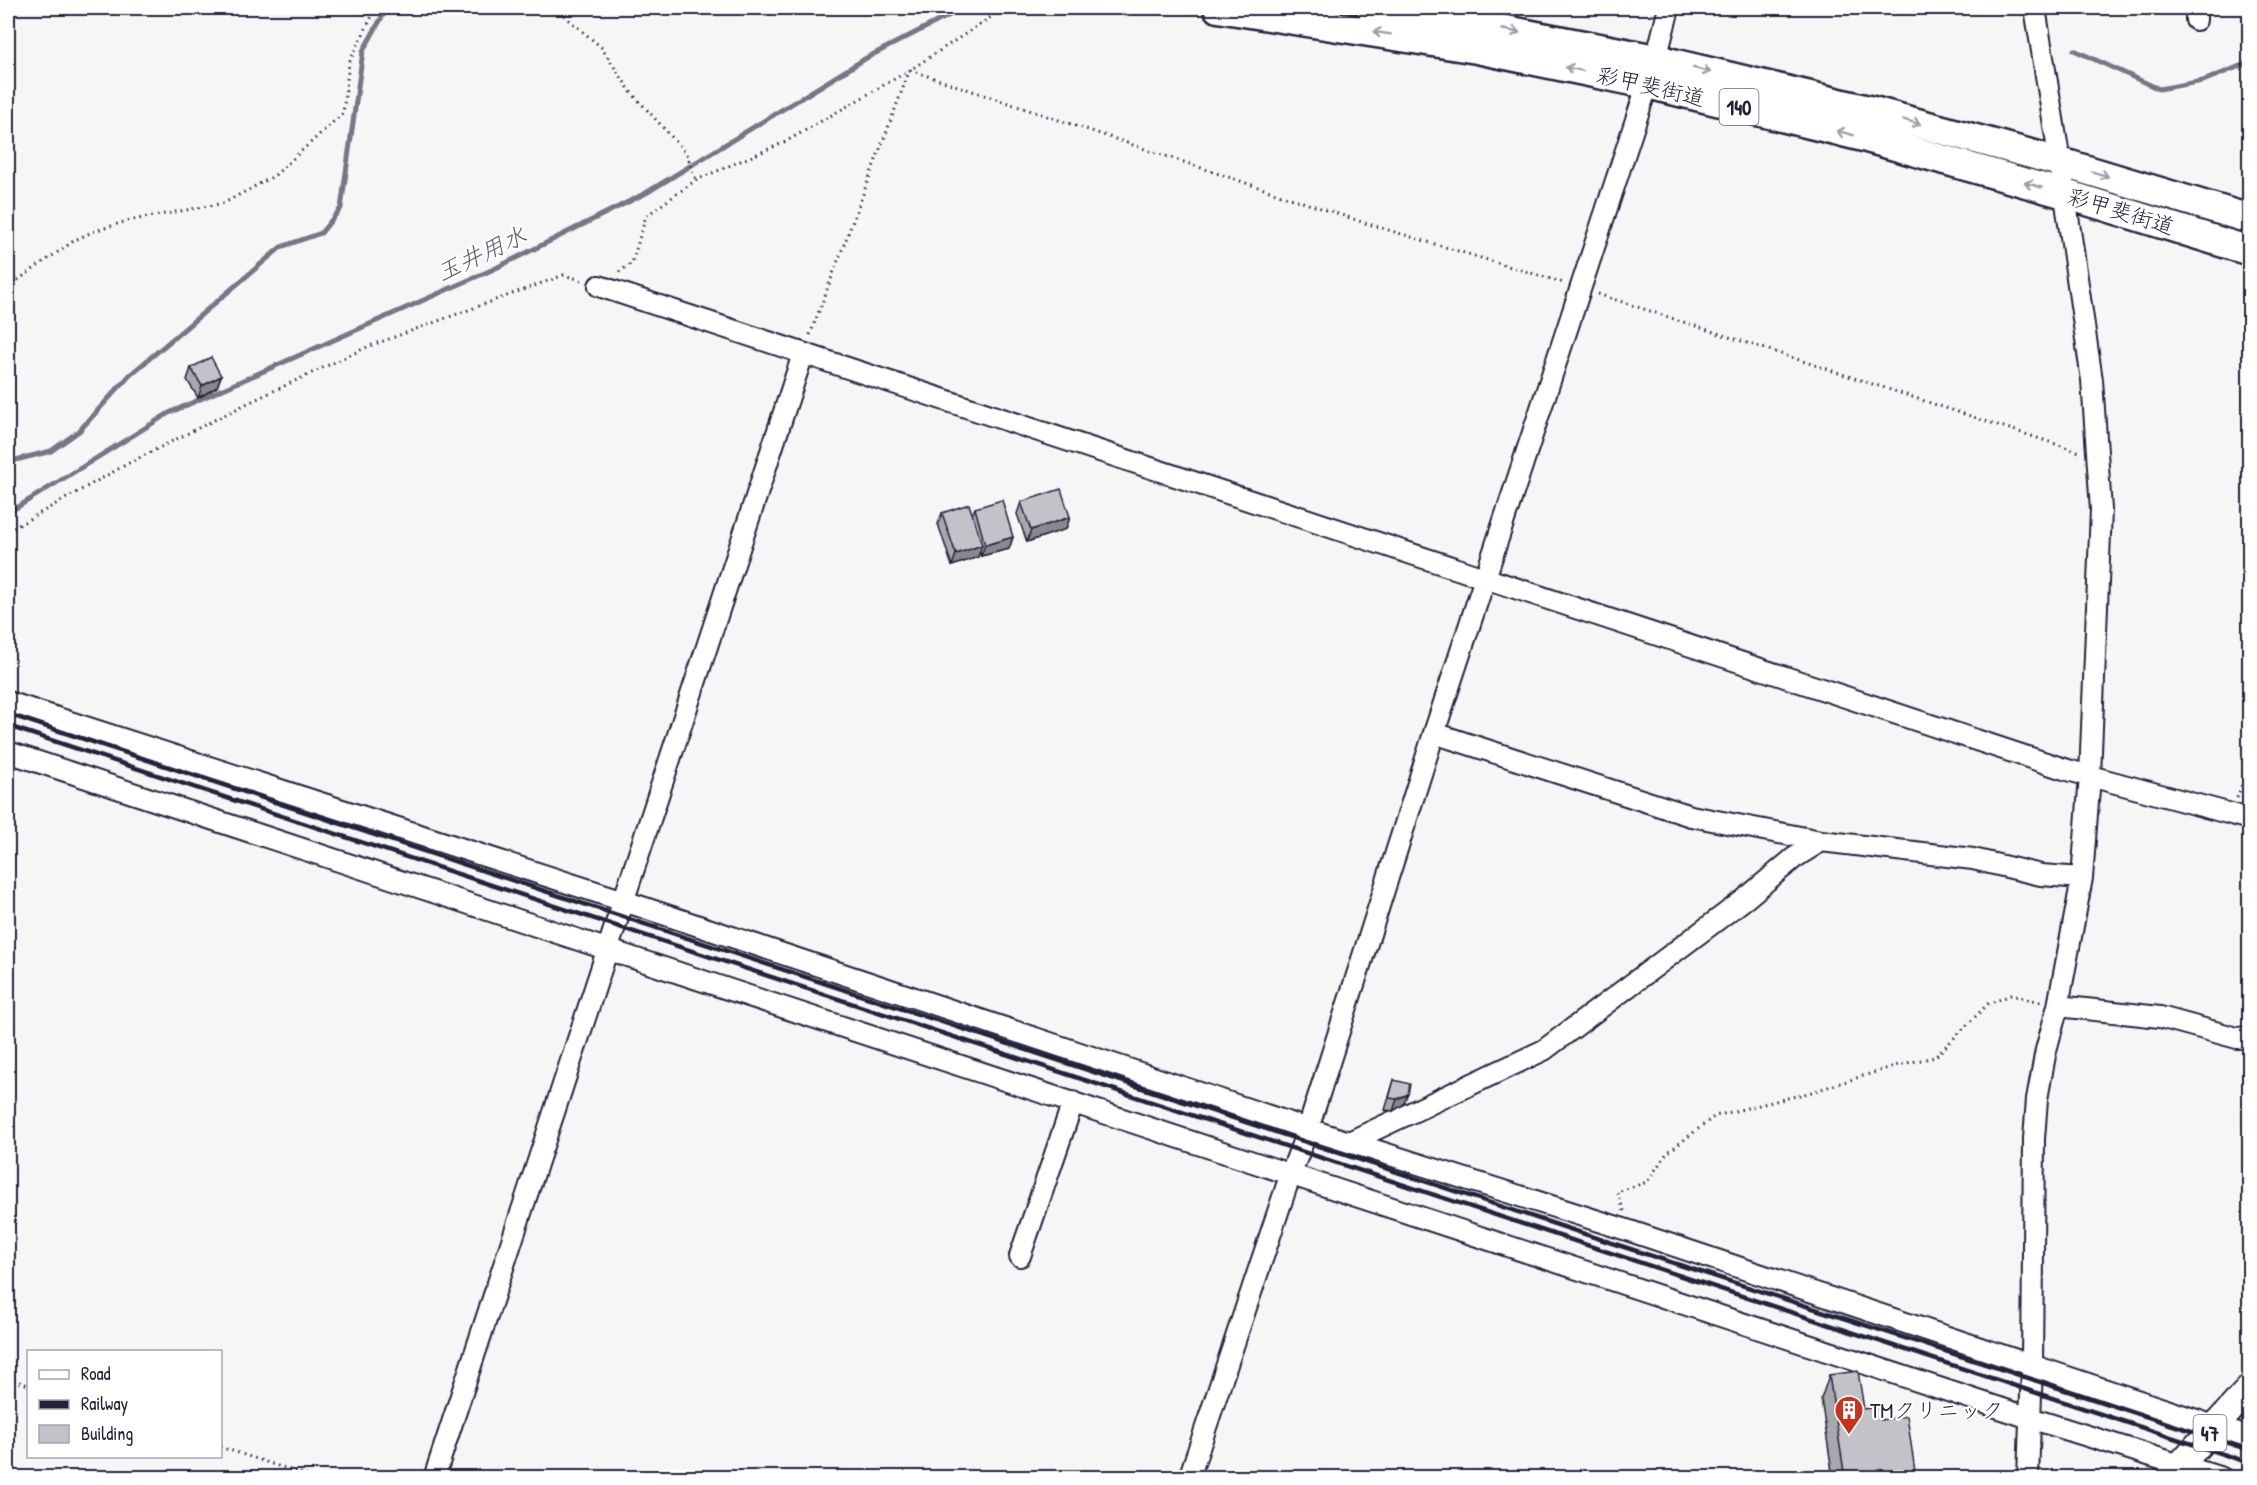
<svg xmlns="http://www.w3.org/2000/svg" width="2257" height="1485" viewBox="0 0 2257 1485" font-family="'Patrick Hand','Klee One',sans-serif">
	<rect width="100%" height="100%" fill="#f6f6f7"/>
	<filter id="ink" filterUnits="userSpaceOnUse"><feTurbulence type="fractalNoise" baseFrequency=".0167" numOctaves="2"/><feDisplacementMap in="SourceGraphic" scale="12" xChannelSelector="R" yChannelSelector="G"/><feConvolveMatrix kernelMatrix="1 2 1 2 8 2 1 2 1" color-interpolation-filters="sRGB"/></filter>
	<g filter="url(#ink)">
		<g fill="none" stroke-linecap="round" stroke-linejoin="round">
			<path stroke="#767685" stroke-width="5" d="M2074 50 2159 89 2203 81 2250 62
				M8 462 51 451 79 431 130 375 281 247 321 233 341 208 363 51 387 8
				M8 513 169 413 496 268 646 193 868 57 946 17 961 8"/>
			<g stroke="#22223b" stroke-width="24">
				<path id="minor" d="M2196 8V20
					M599 286 2064 769 2250 819
					M8 702 624 901 1308 1129 1630 1231 2250 1438
					M1434 733 1691 816 1821 841 1973 859 2041 875 2082 878
					M8 752 2030 1418 2222 1478
					M2058 1006 2160 1017 2237 1038 2250 1037
					M1349 1142 1544 1050 1745 899 1794 858 1821 841
					M1020 1256 1073 1102
					M434 1478 803 354
					M1189 1478 1291 1173 1308 1129 1434 733 1656 59 1669 8
					M2028 1478 2032 1365 2034 1139 2037 1099 2046 1050 2058 1006 2082 878 2090 776 2101 510 2092 380 2060 162 2035 8"/>
			</g>
			<g stroke="#22223b" stroke-width="30">
				<path id="major" d="M2168 1478 2250 1388"/>
			</g>
			<g stroke="#22223b" stroke-width="33">
				<path id="highway" d="M1218 8 1477 49 1647 84 1867 138 2065 194 2250 251
					M1371 8 1480 25 1656 59 1873 111 2060 162 2250 219"/>
			</g>
			<path stroke="#22223b" stroke-width="3" stroke-dasharray="1.5 4.5" stroke-linecap="butt" d="M555 8 601 47 631 92 687 154 696 180
				M910 70 1365 223 1564 283
				M619 272 632 263 646 216 696 180 785 142 910 70 1005 8
				M8 287 75 240 92 232 127 221 224 203 274 176 343 113 349 63 376 8
				M1598 294 2080 452
				M810 335 909 72
				M8 531 129 463 246 404 367 347 564 275 581 280
				M2237 798 2250 762
				M1624 1211 1617 1192 1647 1182 1667 1153 1715 1116 1812 1092 1898 1065 1935 1057 1988 1004 2011 995 2041 1002
				M8 1378 28 1385
				M220 1447 315 1478"/>
			<use href="#minor" stroke="#fff" stroke-width="20"/>
			<use href="#major" stroke="#fff" stroke-width="26"/>
			<use href="#highway" stroke="#fff" stroke-width="28"/>
			<path stroke="#22223b" stroke-width="4.5" d="M8 714 1618 1245 2250 1450
				M8 726 2250 1463"/>
		</g>
		<path fill="#a7a7ad" stroke="#22223b" stroke-width="1.5" d="M191 368 221 376 217 387 198 398 187 380Z
			M1021 502 1070 517 1066 529 1027 542 1017 514Z
			M975 508 1013 537 1009 549 981 556 980 552 978 557 952 566 938 524 942 513 972 515Z
			M1394 1080 1403 1105 1393 1111 1385 1110Z
			M1829 1375 1864 1409 1881 1420 1916 1478H1833L1821 1399Z"/>
		<path fill="#88888d" stroke="#22223b" stroke-width="1.5" d="M221 376 217 387 198 398 202 386Z
			M1070 517 1066 529 1027 542 1031 530Z
			M1013 537 1009 549 981 556 985 545Z
			M982 545 978 557 952 566 956 554Z
			M1408 1094 1403 1105 1393 1111 1397 1099Z"/>
		<path fill="#c2c2c9" stroke="#22223b" stroke-width="1.5" d="M211 357 221 376 202 386 191 368Z
			M1061 489 1070 517 1031 530 1021 502Z
			M1002 500 1013 537 985 545 975 508Z
			M969 504 982 545 956 554 942 513Z
			M1394 1080 1410 1084 1408 1094 1397 1099 1389 1098Z
			M1858 1371 1864 1409 1879 1407 1881 1420 1907 1416 1916 1478H1845L1829 1375Z"/>
		<defs><path id="oneway-shaft" d="M-6 0H5M1.5-3L5.5 0L1.5 3" fill="none" stroke-width="1.6" stroke-linecap="round" stroke-linejoin="round" transform="scale(1.5)"/></defs>
		<g stroke="#9c9ca7">
			<use href="#oneway-shaft" transform="translate(1511 31) rotate(11)"/>
			<use href="#oneway-shaft" transform="translate(1382 33) rotate(-171)"/>
			<use href="#oneway-shaft" transform="translate(1574 69) rotate(-168)"/>
			<use href="#oneway-shaft" transform="translate(1702 70) rotate(14)"/>
			<use href="#oneway-shaft" transform="translate(1912 122) rotate(15)"/>
			<use href="#oneway-shaft" transform="translate(1845 133) rotate(-166)"/>
			<use href="#oneway-shaft" transform="translate(2100 174) rotate(17)"/>
			<use href="#oneway-shaft" transform="translate(2033 185) rotate(-164)"/>
		</g>
	</g>
	<defs>
		<g id="building-pin" transform="scale(1.5)"><path d="M0 17L-7.5 6A9.5 9.5 0 1 1 7.5 6Z" fill="#c8321e" stroke="#fff"/><path d="M-4-6H4V6H1V3H-1V6H-4ZM-2.5-4.3h1.7v1.8h-1.7ZM.8-4.3h1.7v1.8H.8ZM-2.5-1h1.7V.8h-1.7ZM.8-1h1.7V.8H.8Z" fill="#fff"/></g>
	</defs>
	<g fill-rule="evenodd">
		<use href="#building-pin" x="1849" y="1410"/>
	</g>
	<g text-anchor="middle" dominant-baseline="central" stroke-width="4.5" stroke-linejoin="round" paint-order="stroke">
		<g fill="#fff" stroke="#646476" stroke-width="1.5">
			<rect x="1719.5" y="89" width="39" height="36" rx="4.5"/>
			<rect x="2193.5" y="1415" width="33" height="36" rx="4.5"/>
		</g>
		<g font-size="21" font-weight="bold" fill="#22223b">
			<text x="1739" y="107">140</text>
			<text x="2210" y="1433">47</text>
		</g>
		<g font-size="22" fill="#22223b" stroke="#fff">
			<text transform="translate(1651 86) rotate(13)">彩甲斐街道</text>
			<text transform="translate(2121 211) rotate(17)">彩甲斐街道</text>
		</g>
		<g font-size="22" fill="#22223b" stroke="#fff" text-anchor="start">
			<text x="1870" y="1410">TMクリニック</text>
		</g>
		<g font-size="24" font-style="italic" fill="#5a5a6d" stroke="#fff">
			<text transform="translate(481 253) rotate(-25)">玉井用水</text>
		</g>
	</g>
	<rect width="2257" height="1485" fill="none" stroke="#fff" stroke-width="30"/>
	<rect x="15" y="15" width="2227" height="1455" fill="none" stroke="#22223b" stroke-width="2" filter="url(#ink)"/>
	<rect x="27" y="1350" width="195" height="108" fill="#ffffff" stroke="#a7a7b1" stroke-width="1.5"/>
	<rect x="39" y="1370" width="30" height="9" fill="#ffffff" stroke="#a7a7b1" stroke-width="1.5"/>
	<text x="81" y="1380" font-size="18" fill="#22223b">Road</text>
	<rect x="39" y="1400" width="30" height="9" fill="#22223b" stroke="#a7a7b1" stroke-width="1.5"/>
	<text x="81" y="1410" font-size="18" fill="#22223b">Railway</text>
	<rect x="39" y="1425" width="30" height="18" fill="#c2c2c9" stroke="#a7a7b1" stroke-width="1.5"/>
	<text x="81" y="1440" font-size="18" fill="#22223b">Building</text>
</svg>
